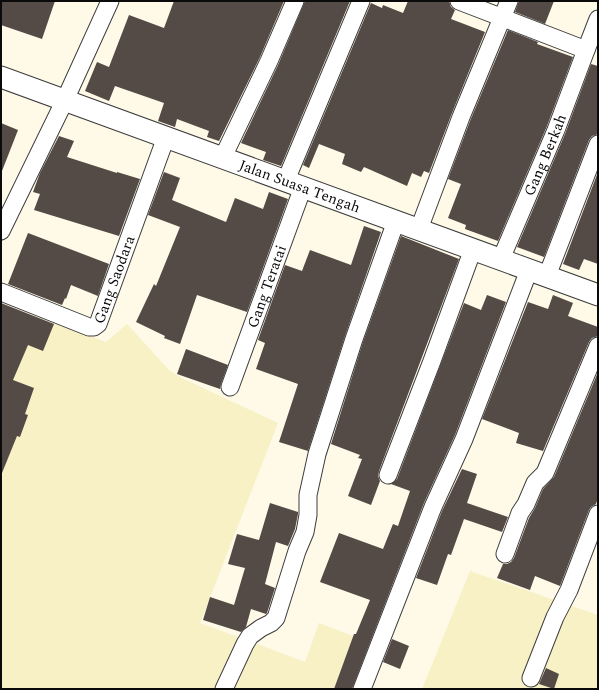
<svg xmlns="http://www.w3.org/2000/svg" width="599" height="690" viewBox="0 0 599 690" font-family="Spectral,serif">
	<rect width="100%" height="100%" fill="#fff9e7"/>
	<path fill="#f7f1c5" d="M4 305 106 342 127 324 170 371 184 379 278 423 200 623 305 662 319 623 366 641 348 689H1V312Z
		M470 571 598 615V689H422Z"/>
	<path fill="#544a46" d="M1 1H55L42 39 1 25Z
		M174 1H284L260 57 219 141 207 137 209 131 177 119 175 127 158 121 164 103 115 86 109 101 85 91 97 62 109 67 129 15 164 28Z
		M305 1H350L281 166 263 160 266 152 241 143 278 65Z
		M408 1H449L451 7 455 10 451 19 485 32 452 113 429 173 424 171 421 177 412 173 407 186 364 167 361 172 342 164 345 154 319 144 309 168 303 165 371 3 382 8 383 5 403 13Z
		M519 1H554L545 24 515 12Z
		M508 30 538 42 537 44 573 57 547 126 498 241 465 229 466 225 448 218 461 184 448 179 470 121Z
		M591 64 598 66V134L592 136 589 140 544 257 517 247 565 134Z
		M1 123 18 130 2 171 1 170Z
		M59 136 74 141 67 157 117 173V172L140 179 119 236 34 210 40 194 33 192 40 173Z
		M164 172 180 178 172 200 226 222 235 198 263 209 269 192 288 199 247 312 197 295 180 344 164 338 165 336 136 322 154 284 156 286 180 227 148 215Z
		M598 172V264L584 259 579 270 563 264Z
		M364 226 381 232 345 336 308 451 279 442 298 384 256 369 265 343 258 340 285 265 302 271 310 250 351 265Z
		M28 233 109 264 98 296 71 285 66 299 65 298 62 305 8 284Z
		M401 236 459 259 379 471 378 476 380 481 371 505 348 496 362 459 358 458 360 455 331 444 363 342Z
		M487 295 506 302 455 435 424 503 352 689H334L354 634H356L370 600 320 582 339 533 383 549 393 524 398 526 410 491 391 484 397 479 464 303 481 310Z
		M553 295 573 303 568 316 598 327V336L592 338 589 342 543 451 516 443 519 433 482 419 528 302 548 309Z
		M1 303 54 324 43 351 28 345 13 380 34 388 25 414 28 415 20 437 17 436 2 473Z
		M186 349 228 365 221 384 220 389 177 374Z
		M598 372V498L596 504 591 507 589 510 560 586 535 576 530 590 497 578 503 564H507L511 562 514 558 529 518 535 508 543 489 554 477Z
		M462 469 477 474 467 503 508 517 502 532 464 519 451 555 448 554 437 585 416 578 442 511Z
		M270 503 298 512V514L295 529 288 546 276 542 265 584 275 588 267 613 266 614 251 609 246 627 241 632 203 620 210 597 234 605 245 568 228 564 237 534 259 540Z
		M392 639 409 646 400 669 383 662Z
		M546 668 559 674 554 689 539 684Z"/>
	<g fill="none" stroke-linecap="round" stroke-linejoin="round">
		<g stroke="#3d3d3d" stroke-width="19">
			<g id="minor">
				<path d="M459 1 586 50 598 19"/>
				<path d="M223 157 269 61 295 1"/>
				<path d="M286 180 361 1"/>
				<path d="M419 229 461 117 509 1"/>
				<path d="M1 231 65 100 110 1"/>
				<path id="s1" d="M501 259 556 130 586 50"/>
				<path d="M547 276 598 144"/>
				<path id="s2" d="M1 292 89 327H94L98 324 166 137"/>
				<path id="s3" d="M230 387 303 187"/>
				<path d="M388 475 432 361 473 249"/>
				<path d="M505 554 520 513 526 504 535 483 545 473 598 346"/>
				<path d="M531 678 555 617 569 590 598 514"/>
				<path d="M224 689 245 644 250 636 261 628 271 623 276 618 297 551 305 532 308 515V495L317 454 354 339 396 221"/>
				<path d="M362 689 433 507 464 439 529 270"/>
			</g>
		</g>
		<g stroke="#3d3d3d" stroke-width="23">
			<g id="tertiary">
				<path id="s4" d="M1 77 598 295"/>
			</g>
		</g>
		<use href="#minor" stroke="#fff" stroke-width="17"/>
		<use href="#tertiary" stroke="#fff" stroke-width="21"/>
	</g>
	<g text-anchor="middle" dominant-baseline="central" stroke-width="4" stroke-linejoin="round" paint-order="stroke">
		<g font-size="15" fill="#0a0a0a" stroke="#fff">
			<text stroke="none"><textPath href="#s1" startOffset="113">Gang Berkah</textPath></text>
			<text stroke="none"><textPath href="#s4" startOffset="318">Jalan Suasa Tengah</textPath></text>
			<text stroke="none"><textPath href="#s2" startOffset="152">Gang Saodara</textPath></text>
			<text stroke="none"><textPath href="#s3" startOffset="107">Gang Teratai</textPath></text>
		</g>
	</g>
	<rect width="599" height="690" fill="none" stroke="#0a0a0a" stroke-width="4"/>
</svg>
